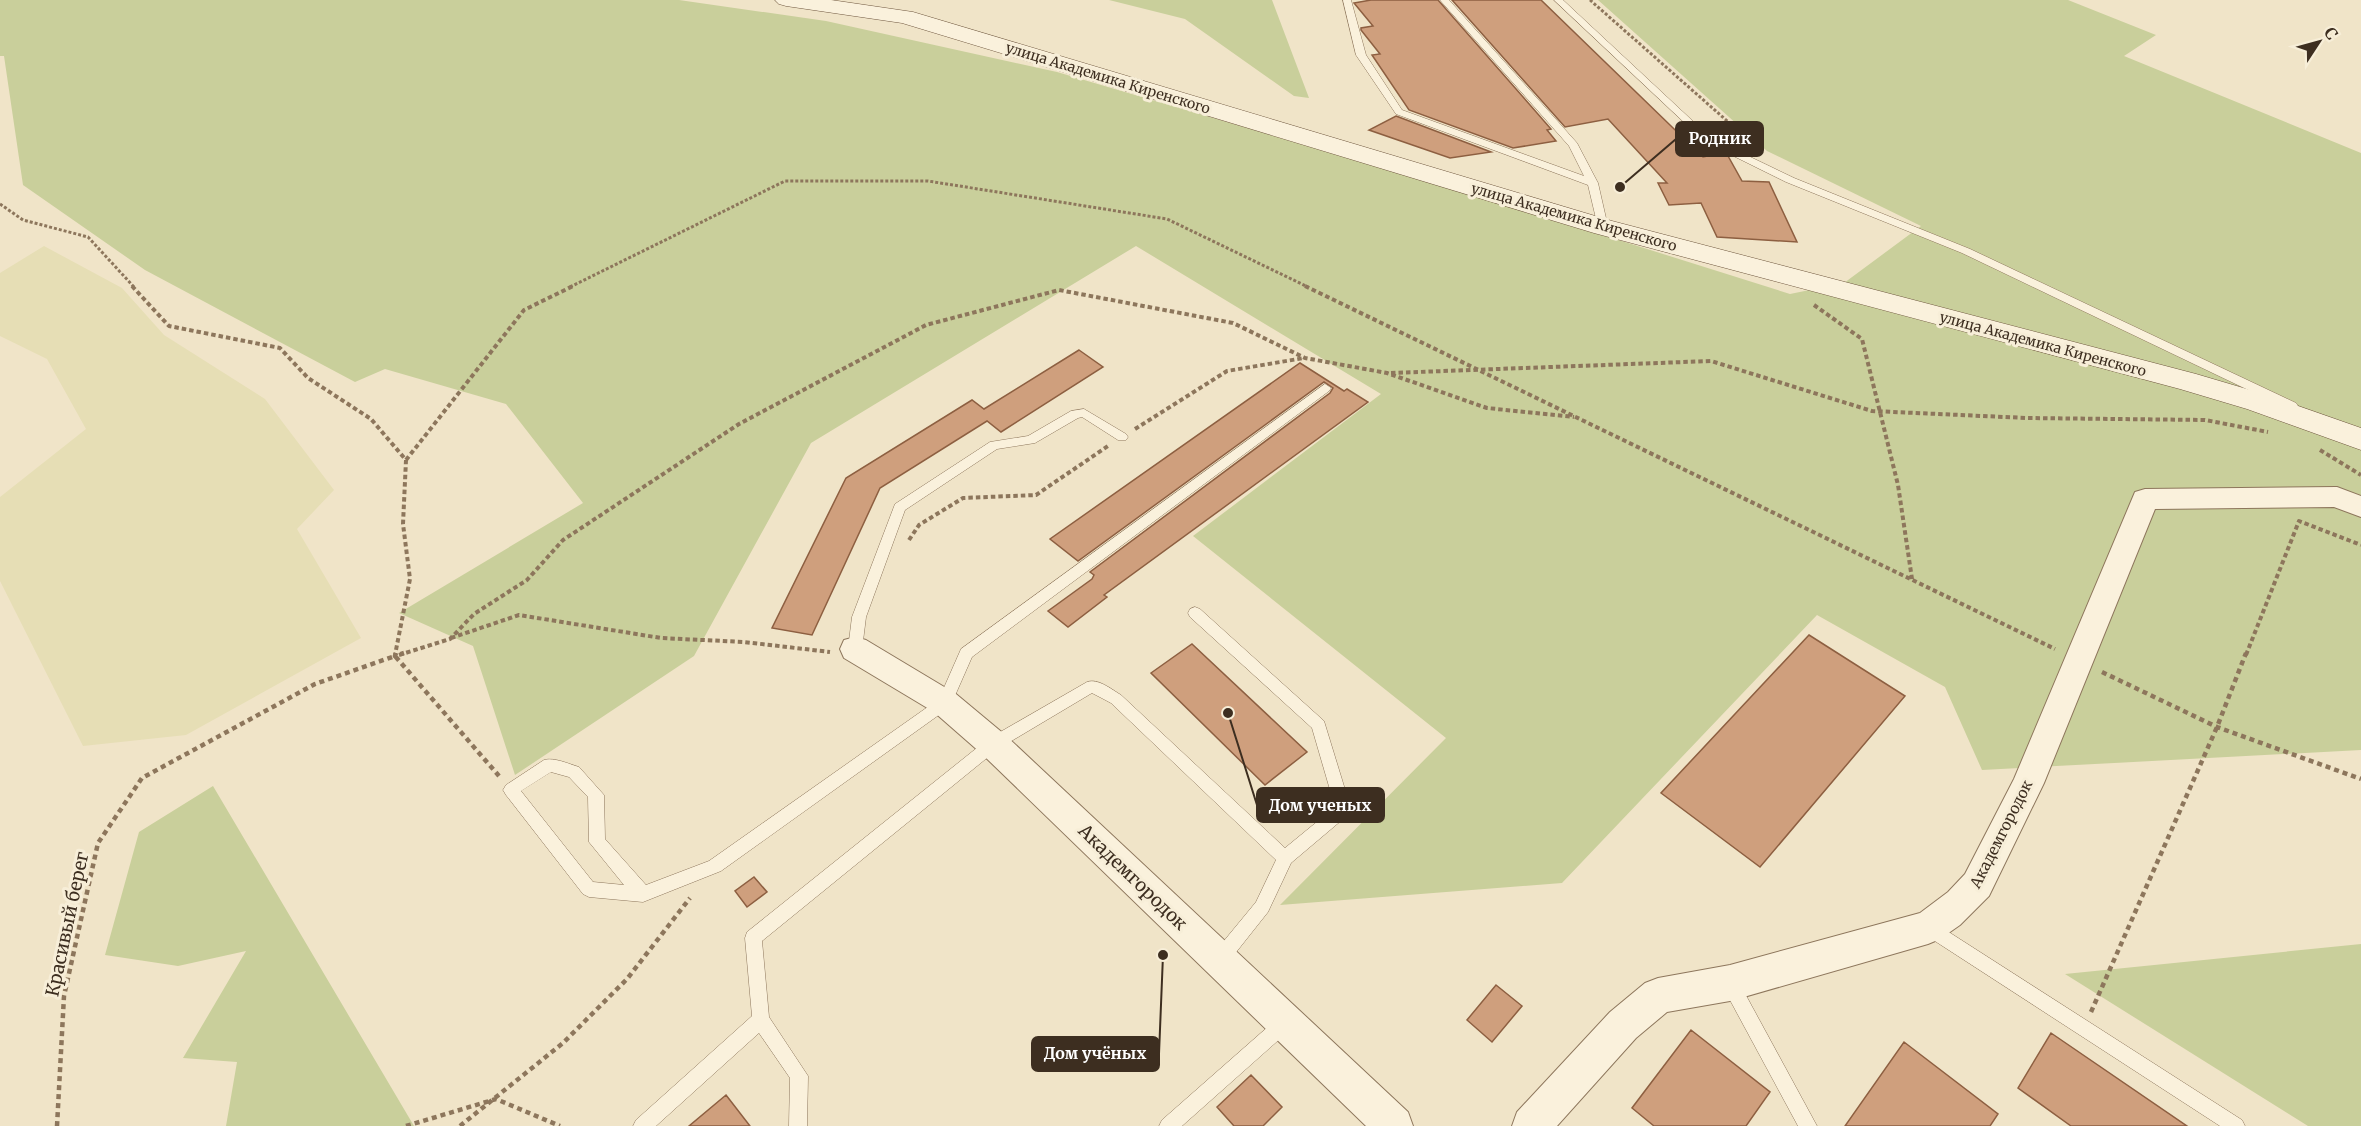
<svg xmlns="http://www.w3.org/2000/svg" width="2361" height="1126" viewBox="0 0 2361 1126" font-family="Merriweather,serif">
	<rect width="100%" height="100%" fill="#f0e4c8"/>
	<path fill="#e6deb5" d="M44 246 122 288 164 335 265 399 334 490 297 529 361 638 186 735 83 746 0 581V497L86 429 47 359 0 336V273Z"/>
	<path fill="#c9cf9b" d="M0 0H679L826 21 1057 72 1495 201 1790 294 1844 283 1921 226 1767 151 1598 0H2068L2156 35 2124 56 2361 153V750L1982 770 1945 687 1817 615 1562 883 1280 905 1446 738 1193 536 1381 394 1136 246 811 443 694 656 515 775 473 646 399 613 583 503 506 404 385 369 355 382 145 270 23 185 4 56H0Z
		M1109 0H1272L1309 98 1294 96 1185 19Z
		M213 786 414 1126H226L237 1062 183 1058 246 951 178 966 105 955 139 832Z
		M2361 944V1126H2308L2065 974Z"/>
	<path fill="#cf9f7d" stroke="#8d5f41" stroke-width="1.5" d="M1371 0H1438L1551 129 1547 130 1556 141 1513 148 1409 110 1372 55 1380 54 1361 30V28L1373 26 1354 3Z
		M1452 0H1541L1703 157 1723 153 1728 156 1742 181 1769 182 1797 242 1717 237 1701 203 1669 205 1658 183H1667L1608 119 1565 127Z
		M1396 116 1491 152 1450 158 1369 130Z
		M1079 350 1103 367 1001 432 987 421 880 488 812 635 772 628 846 478 972 400 984 409Z
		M1300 363 1344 391 1347 389 1368 402 1104 595 1107 597 1068 627 1048 611 1092 579 1094 575 1090 572 1330 393 1333 388 1324 382 1078 561 1050 539Z
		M1809 635 1905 696 1760 867 1661 793Z
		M1192 644 1307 752 1265 785 1151 673Z
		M754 877 767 892 747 907 735 891Z
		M1496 985 1522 1006 1492 1042 1467 1020Z
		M1691 1030 1770 1092 1746 1126H1654L1632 1108Z
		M2051 1033 2187 1126H2071L2018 1088Z
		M1904 1042 1998 1114 1990 1126H1845Z
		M1251 1075 1282 1107 1263 1126H1234L1217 1107Z
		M726 1095 750 1126H689Z"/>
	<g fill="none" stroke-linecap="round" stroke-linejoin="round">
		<g stroke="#8d765c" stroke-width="1">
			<path id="service" d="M1343 0H1351L1366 55 1402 110 1584 176 1569 146 1440 0H1449L1577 143 1598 183 1608 227 1607 229H1599L1598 227 1588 185 1396 114 1356 55Z
				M1554 0H1563L1711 138 1794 178 1970 249 2296 403 2298 406 2296 409H2288L1962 253 1786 182 1705 142Z
				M1325 384 1331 388 1329 391 972 657 950 707 721 871 643 902 589 897 583 894 506 795 503 790 506 785 544 760C554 757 569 764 579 767L604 795 605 839 646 885 709 861 939 699 961 649ZM551 772 569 777 588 797 589 842 624 885 593 882 521 791Z
				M1084 409 1126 434 1128 437 1126 440H1118L1082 417 1078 418 1035 443 997 449 905 510 866 617 862 649 860 653H850L848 649 852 617 895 504 990 442 1028 436 1071 411Z
				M1195 607 1200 609 1324 721 1351 809 1349 814 1291 863 1268 912 1226 965 1220 967 1214 965 1212 959 1214 953 1256 902 1276 860 1111 703 1092 693 998 749 762 941 769 1017 808 1076 807 1126H789L790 1078 759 1033 656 1126H633L636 1120 752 1016 745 938 747 932 988 739 1087 682C1098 678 1111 689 1121 695L1285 848 1335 807 1312 728 1190 617 1188 613 1190 609Z
				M1930 920 2242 1120 2245 1126H2220L1924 934 1922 928 1924 922Z
				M1730 975 1736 977 1817 1126H1798L1724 989 1721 983 1724 977Z
				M1285 1014 1291 1017 1294 1023 1291 1029 1182 1126H1159L1162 1120 1279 1017Z"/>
		</g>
		<g stroke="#8d765c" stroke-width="2">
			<path id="minor" d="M2337 487 2361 496V517L2334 507 2155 509 2044 783 1989 896 1960 925 1940 939 1928 944 1730 1001 1667 1012 1636 1038 1557 1126H1512L1517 1112 1610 1012 1645 983 1658 978 1730 965 1920 913 1948 892 1965 874 2014 779 2135 492 2145 489Z
				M855 637 866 640 956 694 1004 734 1408 1112 1413 1126H1366L982 754 934 712 844 658 840 649 844 640Z"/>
		</g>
		<g stroke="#6f573f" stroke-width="1">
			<path id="secondary" d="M775 0H831L913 12 1612 221 2196 374 2267 395 2361 428V450L2247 409 2180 389 1594 233 902 23 786 6 779 4Z"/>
		</g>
		<path stroke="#8d765c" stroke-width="3" stroke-dasharray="3 2" stroke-linecap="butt" d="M1590 0 1751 142
			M0 204 23 220 88 237 134 287
			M570 287 785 181H928L1167 219 1308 287"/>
		<path stroke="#8d765c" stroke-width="4" stroke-dasharray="4.5 3" stroke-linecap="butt" d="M132 286 169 326 280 348 308 378 371 419 406 460 403 524 410 579 395 655
			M1305 286 2055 649
			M1814 305 1862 339 1898 485 1912 579
			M1391 373 1711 361 1872 411 2027 418 2205 420 2268 432
			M1135 429 1227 371 1304 358
			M2320 450 2361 475
			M406 460 524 310 573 286
			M909 540 919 525 963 498 1036 495 1108 446
			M451 638 519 615 661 638 744 642 830 652
			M399 655 450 639 474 614 527 580 563 540 739 424 926 325 1059 290 1233 323 1305 358 1387 373 1487 408 1574 417
			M2246 655 2299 521 2361 545"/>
		<path stroke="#8d765c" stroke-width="4.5" stroke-dasharray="5 4" stroke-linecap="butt" d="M396 653 395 656 404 653
			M2102 672 2217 727 2361 779
			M2091 1012 2217 727 2246 653
			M57 1126 64 996 98 843 142 778 315 684 395 656 499 776
			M406 1126 496 1099 560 1126
			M460 1126 563 1043 627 979 690 898"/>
		<use href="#service" fill="#faf1dc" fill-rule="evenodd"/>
		<use href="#minor" fill="#faf1dc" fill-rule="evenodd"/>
		<use href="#secondary" fill="#faf1dc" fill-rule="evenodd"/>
	</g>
	<g text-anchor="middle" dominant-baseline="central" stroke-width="6" stroke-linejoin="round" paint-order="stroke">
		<g font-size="14" fill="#3d2e20" stroke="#f7eed8">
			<text transform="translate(1108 78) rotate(17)">улица Академика Киренского</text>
			<text transform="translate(1574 217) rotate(16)">улица Академика Киренского</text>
			<text transform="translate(2043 344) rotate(15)">улица Академика Киренского</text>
		</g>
		<g font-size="15" fill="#3d2e20" stroke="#f7eed8">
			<text transform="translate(2001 834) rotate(-63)">Академгородок</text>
		</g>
		<g font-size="18" fill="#3d2e20" stroke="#f7eed8">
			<text transform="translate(1133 877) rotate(44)">Академгородок</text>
			<text transform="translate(67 924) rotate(-78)">Красивый берег</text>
		</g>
	</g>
	<path fill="none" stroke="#3d2e20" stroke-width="2" d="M1620 187L1676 139M1228 713L1257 805M1163 955L1159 1054"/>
	<g fill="#3d2e20" stroke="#f7eed8" stroke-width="2">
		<circle cx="1620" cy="187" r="6"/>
		<circle cx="1228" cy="713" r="6"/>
		<circle cx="1163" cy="955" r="6"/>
	</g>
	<g fill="#3d2e20" stroke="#3d2e20" stroke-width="2">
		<rect x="1676" y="122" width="87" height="34" rx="6"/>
		<rect x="1257" y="788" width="127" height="34" rx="6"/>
		<rect x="1032" y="1037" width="127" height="34" rx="6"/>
	</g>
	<g font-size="16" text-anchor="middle" font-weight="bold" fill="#fff">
		<text x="1720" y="144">Родник</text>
		<text x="1320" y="811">Дом ученых</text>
		<text x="1095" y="1059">Дом учёных</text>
	</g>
	<g transform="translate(2319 42) rotate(54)" stroke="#f7eed8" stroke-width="4.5" paint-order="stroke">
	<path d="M0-4.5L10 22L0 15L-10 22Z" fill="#3d2e20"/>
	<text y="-9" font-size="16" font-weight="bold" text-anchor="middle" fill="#3d2e20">С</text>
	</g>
</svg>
